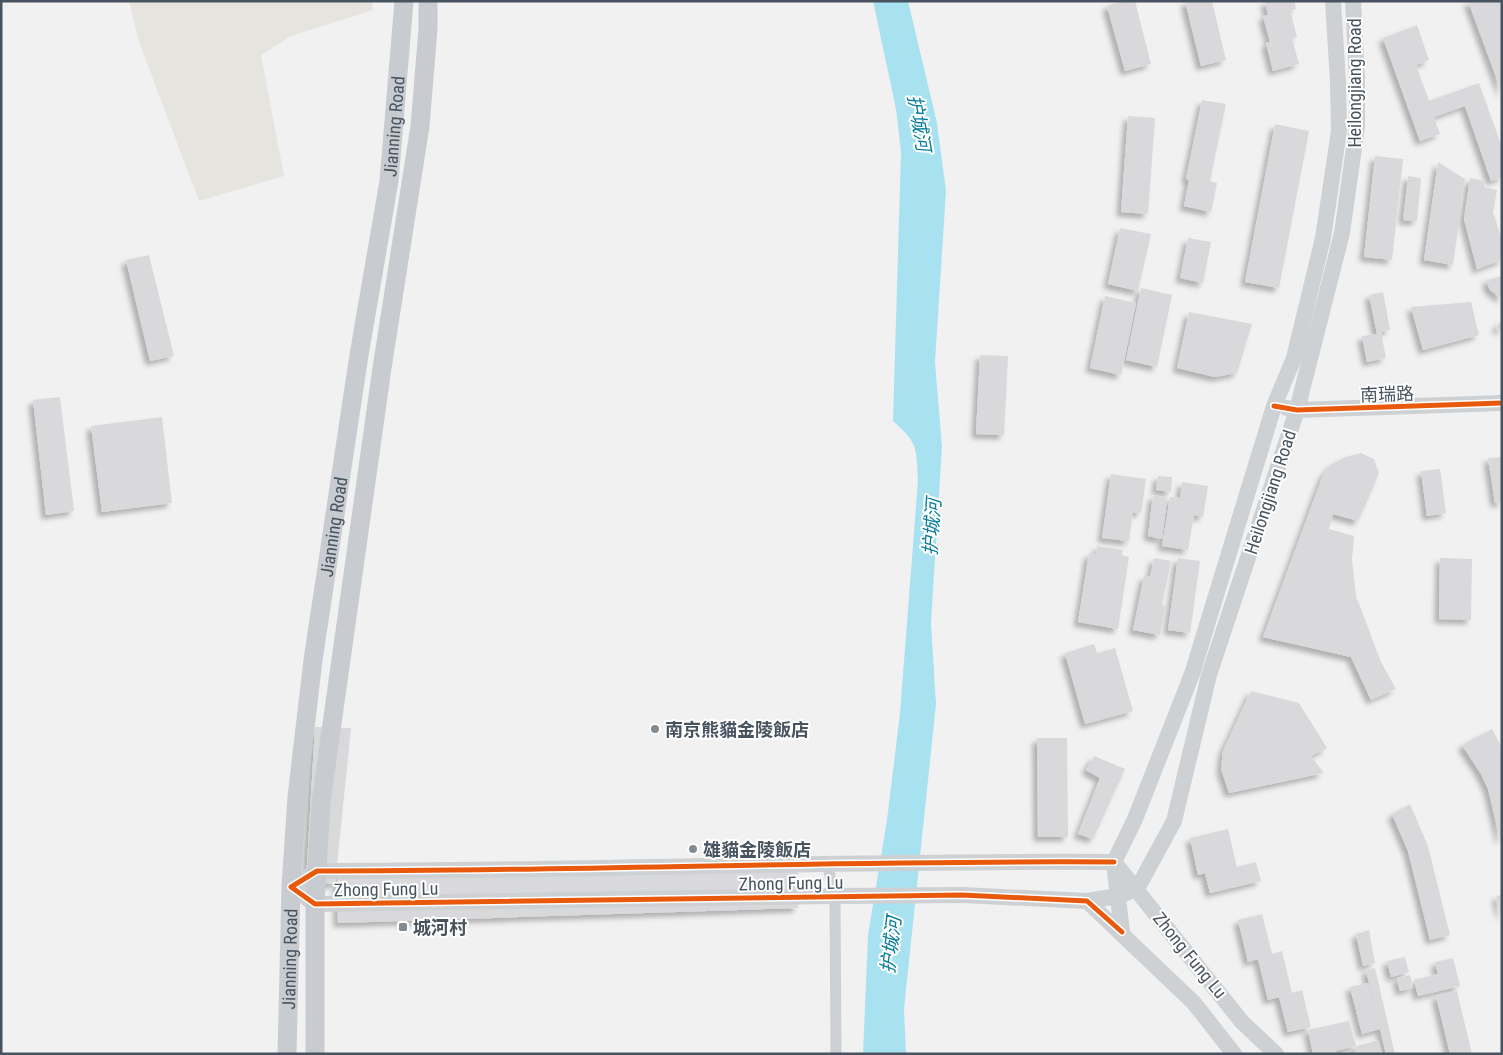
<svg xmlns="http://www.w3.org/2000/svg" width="1503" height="1055" viewBox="0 0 1503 1055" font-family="'Roboto Condensed','Noto Sans SC',sans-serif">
	<defs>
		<filter id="shadow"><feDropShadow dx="-4.5" dy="4.5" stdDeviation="2.5" flood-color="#0004"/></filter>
	</defs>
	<rect width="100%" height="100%" fill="#f2f1f1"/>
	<path fill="#e6e4df" d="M129 1H372L373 10 291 36 261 55 284 176 199 201 139 42Z"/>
	<path fill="#a8e2f1" d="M873 1H908L937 123 946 191 935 362 942 447 931 623 936 704 904 1009 906 1054H863L868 935 887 820 900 713 918 480C916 447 918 443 893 421L901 152 896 109Z"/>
	<path fill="#d9d9db" filter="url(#shadow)" d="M1123 1H1135L1151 64 1125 71 1107 6Z
		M1185 1H1212L1226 60 1201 66Z
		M1265 1H1294L1296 9 1290 10 1297 37 1292 38 1299 64 1273 71 1266 43 1270 42 1263 16 1268 15Z
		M1468 1H1502V93Z
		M1417 25 1429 60 1416 65 1429 101 1479 83 1502 147V177L1491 181 1465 106 1434 117 1440 134 1420 141 1383 38Z
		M1202 100 1226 104 1210 181 1217 183 1211 212 1184 206 1189 180 1186 179Z
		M1128 116 1155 118 1148 214 1121 212Z
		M1275 124 1309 131 1279 288 1245 282Z
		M1375 156 1403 159 1392 260 1364 257Z
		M1438 162 1465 179 1453 265 1424 260Z
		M1408 176 1421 178 1417 221 1403 220Z
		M1470 178 1485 181 1484 187 1497 190 1493 212 1502 240V260L1477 269 1464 219Z
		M1120 228 1151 234 1138 291 1108 284Z
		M1188 238 1211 242 1203 283 1180 278Z
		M149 255 174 356 150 361 126 260Z
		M1502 276V299L1490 290 1486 280Z
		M1141 288 1172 295 1157 367 1126 360Z
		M1383 292 1390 330 1381 332 1386 358 1367 362 1362 336 1377 334 1369 295Z
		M1105 296 1136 303 1121 375 1090 368Z
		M1471 302 1479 335 1423 350 1411 307Z
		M1189 312 1252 324 1237 373 1215 377 1177 368Z
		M1502 319V331L1496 328Z
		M980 355 1008 356 1004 435 976 434Z
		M60 397 74 511 46 515 33 400Z
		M162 417 172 503 102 512 91 426Z
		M1361 453 1374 459 1379 473 1369 497 1358 521 1333 514 1329 529 1354 536 1352 559 1356 596 1381 662 1396 689 1371 700 1351 657 1263 637 1323 475 1332 464 1346 457Z
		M1502 457V502L1495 503 1488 458Z
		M1440 469 1446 513 1427 516 1421 471Z
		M1111 474 1146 479 1141 513 1133 512 1129 541 1102 538Z
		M1158 476 1172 477 1171 492 1156 490Z
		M1182 482 1208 486 1203 517 1194 515 1188 550 1162 546 1170 497 1180 498Z
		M1153 495 1167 498 1162 539 1148 536Z
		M1097 546 1123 550 1122 555 1129 557 1118 629 1078 622 1089 553 1096 554Z
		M1154 558 1171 561 1162 605 1166 606 1160 635 1133 630 1144 576 1150 577Z
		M1178 558 1200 561 1190 633 1168 630Z
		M1440 558 1472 559 1471 620 1439 619Z
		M1094 644 1097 653 1115 648 1133 711 1085 724 1065 653Z
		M1251 691 1299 703 1327 748 1311 756 1324 773 1229 793 1221 769 1223 751Z
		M315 727 351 728 335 884 306 882Z
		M1492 729 1502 748V838L1500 839 1488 789 1481 774 1462 745Z
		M1037 738H1067L1068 837H1038Z
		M1094 756 1125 769 1093 839 1078 834 1100 778 1086 770Z
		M1410 804 1428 846 1450 935 1430 940 1408 851 1392 814Z
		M1228 829 1237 867 1256 862 1261 881 1210 893 1205 873 1198 875 1190 838Z
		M798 858V908L338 923 337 873Z
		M1502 895V915H1501L1496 896Z
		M1262 914 1272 954 1282 951 1292 993 1302 990 1311 1027 1288 1032 1279 997 1268 1000 1258 959 1248 962 1238 920Z
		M1369 930 1375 963 1363 966 1356 934Z
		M1405 957 1409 972 1391 977 1387 961Z
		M1453 958 1460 986 1418 996 1414 980 1438 974 1435 962Z
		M1375 968 1391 1037 1395 1054H1386L1380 1029 1362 1034 1350 987 1368 983 1377 1017 1366 970Z
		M1410 975 1413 988 1400 991 1397 978Z
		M1457 991 1472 1054H1450L1436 996Z
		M1349 1021 1356 1046 1335 1051 1338 1054H1313L1308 1030Z
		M1378 1040 1382 1054H1356L1355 1047Z"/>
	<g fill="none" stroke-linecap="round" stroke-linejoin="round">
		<path stroke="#cdd0d2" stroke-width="11" d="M827 864 835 896 836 1054"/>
		<path stroke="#cdd1d3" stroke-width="16" d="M1287 408 1297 410 1502 403
			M962 895 1087 901 1194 1003 1234 1054
			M835 896 315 904 291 887 317 871C583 871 848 860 1114 862L1242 1022 1276 1054
			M1087 901 1118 896 1137 889 1174 821 1209 675 1297 410 1342 233 1357 127V78L1353 1
			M1122 932 1114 862 1135 819 1192 674 1274 406 1294 358 1323 238 1339 131 1338 82 1333 1"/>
		<g stroke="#c8ccd0" stroke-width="19">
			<path id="s1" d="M287 1054 291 887 297 797 313 660 359 355 389 181 404 1"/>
			<path d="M315 1054V904L321 802 382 368 420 126 428 29V1"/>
		</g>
		<path stroke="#cdd1d3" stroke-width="16" d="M835 896 962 895"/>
		<g stroke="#fff" stroke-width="8">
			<path id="cycleway" d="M1274 406 1297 410 1502 403
				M1114 862C848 860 583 871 317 871L291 887 315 904 962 895 1087 901 1122 932"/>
		</g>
		<use href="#cycleway" stroke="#e8590c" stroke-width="5"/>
	</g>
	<g fill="#838b92" stroke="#fff" stroke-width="2">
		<circle cx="655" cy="729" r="5"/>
		<circle cx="693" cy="849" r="5"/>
		<rect x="398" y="922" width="10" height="10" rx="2.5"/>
	</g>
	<g text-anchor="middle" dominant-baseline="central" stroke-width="4" stroke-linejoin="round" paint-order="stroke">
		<g font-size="18" fill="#47545f" stroke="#fff">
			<text transform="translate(1354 83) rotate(-90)">Heilongjiang Road</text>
			<text stroke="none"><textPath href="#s1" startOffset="935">Jianning Road</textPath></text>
			<text transform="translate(1387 394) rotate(-2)">南瑞路</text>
			<text transform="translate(1270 492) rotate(-72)">Heilongjiang Road</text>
			<text stroke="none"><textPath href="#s1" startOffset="530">Jianning Road</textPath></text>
			<text transform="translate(791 883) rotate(-1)">Zhong Fung Lu</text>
			<text transform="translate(386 889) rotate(-1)">Zhong Fung Lu</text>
			<text transform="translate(1190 955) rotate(51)">Zhong Fung Lu</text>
			<text stroke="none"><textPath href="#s1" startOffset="95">Jianning Road</textPath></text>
		</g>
		<g font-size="18" font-weight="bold" fill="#47545f" stroke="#fff" text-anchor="start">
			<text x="665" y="729">南京熊貓金陵飯店</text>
			<text x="703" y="849">雄貓金陵飯店</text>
			<text x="413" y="927">城河村</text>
		</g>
		<g font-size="19" font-style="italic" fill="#077d9c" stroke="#fff">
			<text transform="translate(919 123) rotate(80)">护城河</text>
			<text transform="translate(932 527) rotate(-86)">护城河</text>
			<text transform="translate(891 945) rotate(-83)">护城河</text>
		</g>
	</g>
	<rect width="1503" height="1055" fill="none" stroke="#47545f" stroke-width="5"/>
</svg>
